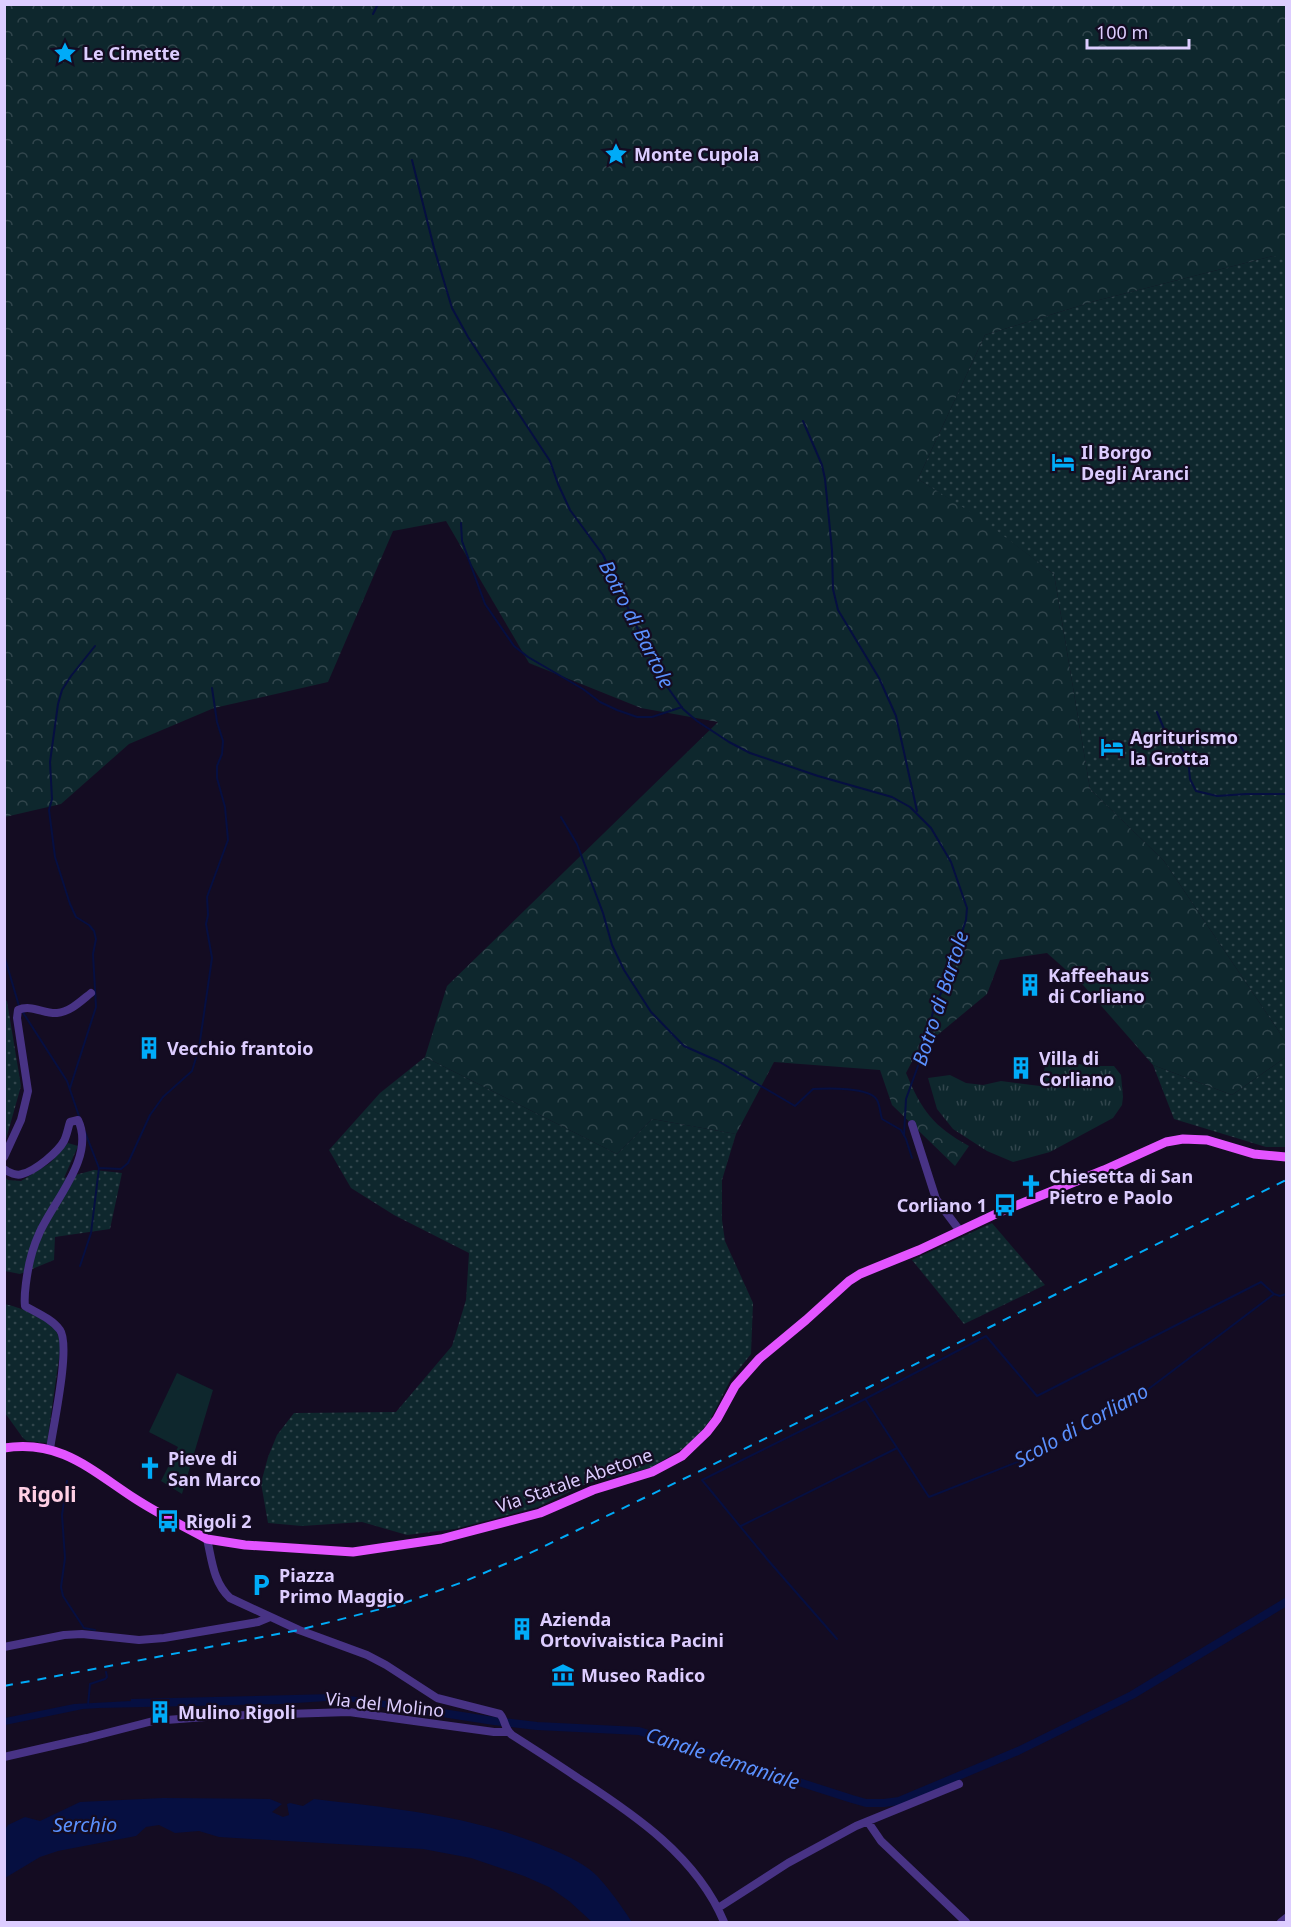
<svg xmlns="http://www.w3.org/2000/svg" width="1291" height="1927" viewBox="0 0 1291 1927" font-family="'Noto Sans',sans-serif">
	<defs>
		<pattern id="grass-dots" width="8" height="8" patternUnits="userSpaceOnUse" patternTransform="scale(1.5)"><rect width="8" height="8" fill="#0e272d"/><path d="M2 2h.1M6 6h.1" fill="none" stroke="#31454c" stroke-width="1.8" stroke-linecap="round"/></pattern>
		<pattern id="forest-crowns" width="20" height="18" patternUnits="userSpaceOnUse" patternTransform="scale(1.5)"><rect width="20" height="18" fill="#0e272d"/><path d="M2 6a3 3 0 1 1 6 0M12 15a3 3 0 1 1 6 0" fill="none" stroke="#31454c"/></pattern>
		<pattern id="park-tufts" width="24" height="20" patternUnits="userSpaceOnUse" patternTransform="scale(1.5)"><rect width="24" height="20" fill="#0e272d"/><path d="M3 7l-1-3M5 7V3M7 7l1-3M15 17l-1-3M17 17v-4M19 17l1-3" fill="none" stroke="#31454c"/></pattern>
	</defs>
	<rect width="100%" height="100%" fill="#140c22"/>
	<path fill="url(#grass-dots)" d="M1273 256H1286V1042L1164 861 1090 789 1054 574 980 519 918 479 985 335 1095 301Z
		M5 1000 7 1001 21 1086 5 1143Z
		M425 1057 617 1154 652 1119 736 1134 722 1180V1220L725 1241 753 1303 751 1354 731 1379 710 1420 692 1443 650 1468 588 1483 538 1507 455 1529 407 1535 362 1522 302 1526 268 1523 261 1483 268 1457 277 1435 294 1413 396 1412 452 1346 466 1300 469 1253 394 1215 351 1188 329 1150 380 1093Z
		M1286 1057V1147H1266L1174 1119 1153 1065 1232 1095Z
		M68 1143 78 1146 64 1178 94 1170 122 1173 110 1229 55 1237 54 1260 20 1274 5 1271 4 1176 8 1180 21 1181 50 1163Z
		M992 1223 1045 1285 964 1324 912 1260Z
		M4 1304C26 1308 37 1317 55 1327L61 1344 47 1443 27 1441 23 1438 5 1413Z"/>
	<path fill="url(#forest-crowns)" d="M4 5H1286V256H1273L1095 301 985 335 918 479 980 518 1054 574 1090 789 1164 861 1286 1042V1057L1232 1095 1153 1065 1083 985 1047 953 1000 960 987 994 917 1052 906 1073C922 1111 933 1126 969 1146L955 1166 892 1105 880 1070 774 1062 736 1134 652 1119 617 1154 425 1057 447 986 718 722 641 708 529 663 446 521 393 531 328 682 214 708 129 744 61 804 5 817Z"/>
	<path fill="url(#park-tufts)" d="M1047 1059 1092 1066H1114L1121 1075 1123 1097 1122 1105 1113 1118 1050 1152 1013 1162 987 1151 953 1129 937 1109 928 1078 950 1075 966 1083 983 1085 1001 1081 1040 1086Z"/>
	<path fill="#0e272d" d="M177 1373 213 1390 182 1494 161 1481 178 1447 149 1432Z"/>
	<path fill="#060f41" d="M334 1694 401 1703 399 1710 342 1700 281 1704 99 1708 83 1709 5 1725V1718L74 1704 131 1701V1699Z
		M163 1798 270 1799 282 1804 272 1812 283 1817 289 1815 287 1804 290 1803 303 1806 314 1799C391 1808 467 1815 539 1844 556 1851 574 1858 589 1869 604 1880 621 1906 632 1922H592L569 1901 549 1887 524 1876 471 1858 423 1849 219 1837 199 1831 175 1833 159 1825 146 1827 136 1836 58 1851 40 1857 5 1878V1830L8 1825 25 1817 40 1821 80 1802Z"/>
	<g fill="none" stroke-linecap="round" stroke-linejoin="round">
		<path stroke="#060f41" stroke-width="2" d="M373 14 378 4
			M412 160 434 248 452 308 468 337 550 461 558 484 570 510 603 555 661 678 683 709 697 721 729 742 750 753 818 776 892 797 910 807 931 828 951 862 967 908 966 920 944 987 934 1007 926 1044 906 1099 904 1135
			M803 421 822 465 825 479 832 550 833 589 838 610 879 678 896 716 917 811
			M461 523 462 541 485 604 514 646 528 657 583 689 600 702 617 710 637 717H652L682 707
			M1157 712 1164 729 1179 744 1188 758 1190 779 1196 791 1217 796 1246 794H1286
			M561 817 577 844 603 913 612 945 624 970 651 1012 684 1046 718 1061 795 1106 813 1089C827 1088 870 1087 877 1100 880 1105 880 1113 882 1119L901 1130 906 1139 912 1158
			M4 955 19 1006
			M22 1011 67 1081 80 1119
			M70 1088 96 1007 93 954 96 939 94 931 89 925 76 917 70 904 55 857 49 810 52 799 50 762 58 704 62 690 71 676 95 646
			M99 1168 121 1169 128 1163 150 1115 163 1097 192 1071 199 1048 212 958 206 924 208 915 207 897 228 840 225 807 217 778V766L222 754 223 741 217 722 212 688
			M80 1266 91 1233 99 1168 85 1132
			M866 1400 929 1497 1035 1455 1134 1400 1274 1294
			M67 1481 62 1515 65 1558 61 1587 63 1596 84 1628 95 1630
			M741 1526 897 1448
			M837 1639 767 1559 702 1480 865 1399 986 1336 1037 1396 1261 1282 1274 1294 1280 1296 1286 1294
			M88 1705 90 1684 105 1679 107 1677 106 1672"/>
		<path stroke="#060f41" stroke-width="8" d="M391 1705 494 1721 537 1726 639 1731 852 1799 866 1803H884L899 1801 1018 1751 1132 1695 1286 1602"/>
		<path stroke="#483385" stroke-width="8" d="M912 1124 936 1199 960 1231
			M4 1157 21 1120 28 1091 17 1018 18 1010C31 1004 44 1014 57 1013 70 1012 81 1001 91 993
			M4 1169C9 1173 17 1176 22 1174 35 1171 58 1152 64 1141 67 1135 68 1128 70 1122L78 1120C96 1157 53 1201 39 1234 32 1249 28 1267 26 1283 25 1291 24 1298 25 1306 37 1313 52 1319 60 1330 71 1346 53 1427 50 1449
			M207 1539C212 1560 213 1582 230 1598L299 1630 367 1655 386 1665 437 1698 500 1714C506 1721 504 1729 512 1735 534 1749 556 1763 578 1778 635 1815 697 1857 724 1922
			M4 1647 64 1635 82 1634 139 1640 164 1638 258 1622 270 1617
			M4 1757 87 1738 153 1721 219 1716 349 1712 494 1732H507
			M868 1822 881 1841 966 1922
			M718 1908 788 1863 856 1826 959 1784
			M1281 1922 1286 1918"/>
		<path stroke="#e354ff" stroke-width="9" d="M4 1448C60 1439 91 1470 134 1498 157 1513 183 1526 207 1539L245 1545 353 1552 441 1539 540 1513 593 1490 652 1472 682 1456 707 1432 717 1419 735 1386 759 1359 806 1320 849 1281 860 1274 919 1250 1000 1212 1104 1170 1166 1142 1183 1139 1207 1140 1254 1154 1286 1157"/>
		<path stroke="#00abf8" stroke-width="2" stroke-dasharray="9 8" stroke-linecap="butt" d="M4 1686 299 1630 404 1603 463 1582 526 1555 704 1469 1286 1180"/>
	</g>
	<defs>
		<g id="sight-bare" transform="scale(1.8)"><path d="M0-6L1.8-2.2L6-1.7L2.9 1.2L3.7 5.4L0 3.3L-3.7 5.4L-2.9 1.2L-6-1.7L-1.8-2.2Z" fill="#00abf8" stroke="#140c22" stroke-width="2.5" paint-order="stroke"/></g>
		<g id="hotel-bare" transform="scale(1.8)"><path d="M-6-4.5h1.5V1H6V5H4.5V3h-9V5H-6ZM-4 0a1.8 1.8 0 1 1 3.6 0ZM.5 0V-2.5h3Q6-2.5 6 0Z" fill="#00abf8" stroke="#140c22" stroke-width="2.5" paint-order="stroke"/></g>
		<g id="building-bare" transform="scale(1.8)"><path d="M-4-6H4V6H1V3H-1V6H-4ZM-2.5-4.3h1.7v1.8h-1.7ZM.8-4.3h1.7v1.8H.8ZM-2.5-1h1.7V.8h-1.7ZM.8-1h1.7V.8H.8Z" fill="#00abf8" stroke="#140c22" stroke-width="2.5" paint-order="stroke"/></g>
		<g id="church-bare" transform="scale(1.8)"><path d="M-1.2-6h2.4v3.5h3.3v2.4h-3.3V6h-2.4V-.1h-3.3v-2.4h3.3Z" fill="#00abf8" stroke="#140c22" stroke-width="2.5" paint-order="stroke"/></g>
		<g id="bus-bare" transform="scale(1.8)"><path d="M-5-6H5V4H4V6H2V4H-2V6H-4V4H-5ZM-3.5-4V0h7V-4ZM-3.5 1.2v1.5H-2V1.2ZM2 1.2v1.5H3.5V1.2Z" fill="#00abf8" stroke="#140c22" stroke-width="2.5" paint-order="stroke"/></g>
		<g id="parking-bare" transform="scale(1.8)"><path d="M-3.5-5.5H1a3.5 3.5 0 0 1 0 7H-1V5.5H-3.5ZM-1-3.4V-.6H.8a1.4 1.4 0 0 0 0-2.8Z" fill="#00abf8" stroke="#140c22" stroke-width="2.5" paint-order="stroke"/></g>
		<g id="museum-bare" transform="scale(1.8)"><path d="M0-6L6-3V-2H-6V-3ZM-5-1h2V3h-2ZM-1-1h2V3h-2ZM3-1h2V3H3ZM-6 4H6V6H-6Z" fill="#00abf8" stroke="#140c22" stroke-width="2.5" paint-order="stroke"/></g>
	</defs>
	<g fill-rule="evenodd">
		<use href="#sight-bare" x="65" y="53"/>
		<use href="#sight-bare" x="616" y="154"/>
		<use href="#hotel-bare" x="1063" y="462"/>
		<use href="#hotel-bare" x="1112" y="747"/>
		<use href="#building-bare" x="1030" y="985"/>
		<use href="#building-bare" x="149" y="1048"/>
		<use href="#building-bare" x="1021" y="1068"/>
		<use href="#church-bare" x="1031" y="1186"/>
		<use href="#bus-bare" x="1005" y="1205"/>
		<use href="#church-bare" x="150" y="1468"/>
		<use href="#bus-bare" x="168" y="1521"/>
		<use href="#parking-bare" x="261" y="1585"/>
		<use href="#building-bare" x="522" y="1629"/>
		<use href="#museum-bare" x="563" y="1675"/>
		<use href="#building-bare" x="160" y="1712"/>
	</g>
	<g text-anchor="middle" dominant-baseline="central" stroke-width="4.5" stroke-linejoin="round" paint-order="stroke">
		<g font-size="18" font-weight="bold" fill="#ddcdff" stroke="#140c22" text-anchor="start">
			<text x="83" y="53">Le Cimette</text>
			<text x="634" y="154">Monte Cupola</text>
			<text x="1081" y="452">Il Borgo<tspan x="1081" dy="21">Degli Aranci</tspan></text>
			<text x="1130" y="737">Agriturismo<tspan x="1130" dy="21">la Grotta</tspan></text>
			<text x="1048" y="975">Kaffeehaus<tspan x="1048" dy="21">di Corliano</tspan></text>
			<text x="167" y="1048">Vecchio frantoio</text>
			<text x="1039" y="1058">Villa di<tspan x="1039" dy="21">Corliano</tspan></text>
			<text x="1049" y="1176">Chiesetta di San<tspan x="1049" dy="21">Pietro e Paolo</tspan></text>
			<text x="987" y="1205" text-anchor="end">Corliano 1</text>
			<text x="168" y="1458">Pieve di<tspan x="168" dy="21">San Marco</tspan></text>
			<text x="186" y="1521">Rigoli 2</text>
			<text x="279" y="1575">Piazza<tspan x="279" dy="21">Primo Maggio</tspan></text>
			<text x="540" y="1619">Azienda<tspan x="540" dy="21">Ortovivaistica Pacini</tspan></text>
			<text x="581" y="1675">Museo Radico</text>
			<text x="178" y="1712">Mulino Rigoli</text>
		</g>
		<g font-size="18" fill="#ddcdff" stroke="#140c22">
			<text transform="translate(574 1480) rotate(-19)">Via Statale Abetone</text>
			<text transform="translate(385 1704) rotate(6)">Via del Molino</text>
		</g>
		<g font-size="20" font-style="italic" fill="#5b91ff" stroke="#140c22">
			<text transform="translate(637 624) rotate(63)">Botro di Bartole</text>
			<text transform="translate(940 998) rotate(-72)">Botro di Bartole</text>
			<text transform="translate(1081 1425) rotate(-29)">Scolo di Corliano</text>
			<text transform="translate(723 1758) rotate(18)">Canale demaniale</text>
			<text x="85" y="1824">Serchio</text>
		</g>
		<g font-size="21" font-weight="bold" fill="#ffcfe4" stroke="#140c22">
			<text x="47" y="1494">Rigoli</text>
		</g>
	</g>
	<rect width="1291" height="1927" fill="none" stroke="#ddcdff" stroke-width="12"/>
	<path d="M1087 39v9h102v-9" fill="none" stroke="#ddcdff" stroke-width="3"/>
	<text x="1096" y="39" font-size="18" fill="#ddcdff" stroke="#140c22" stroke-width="4.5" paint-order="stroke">100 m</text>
</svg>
